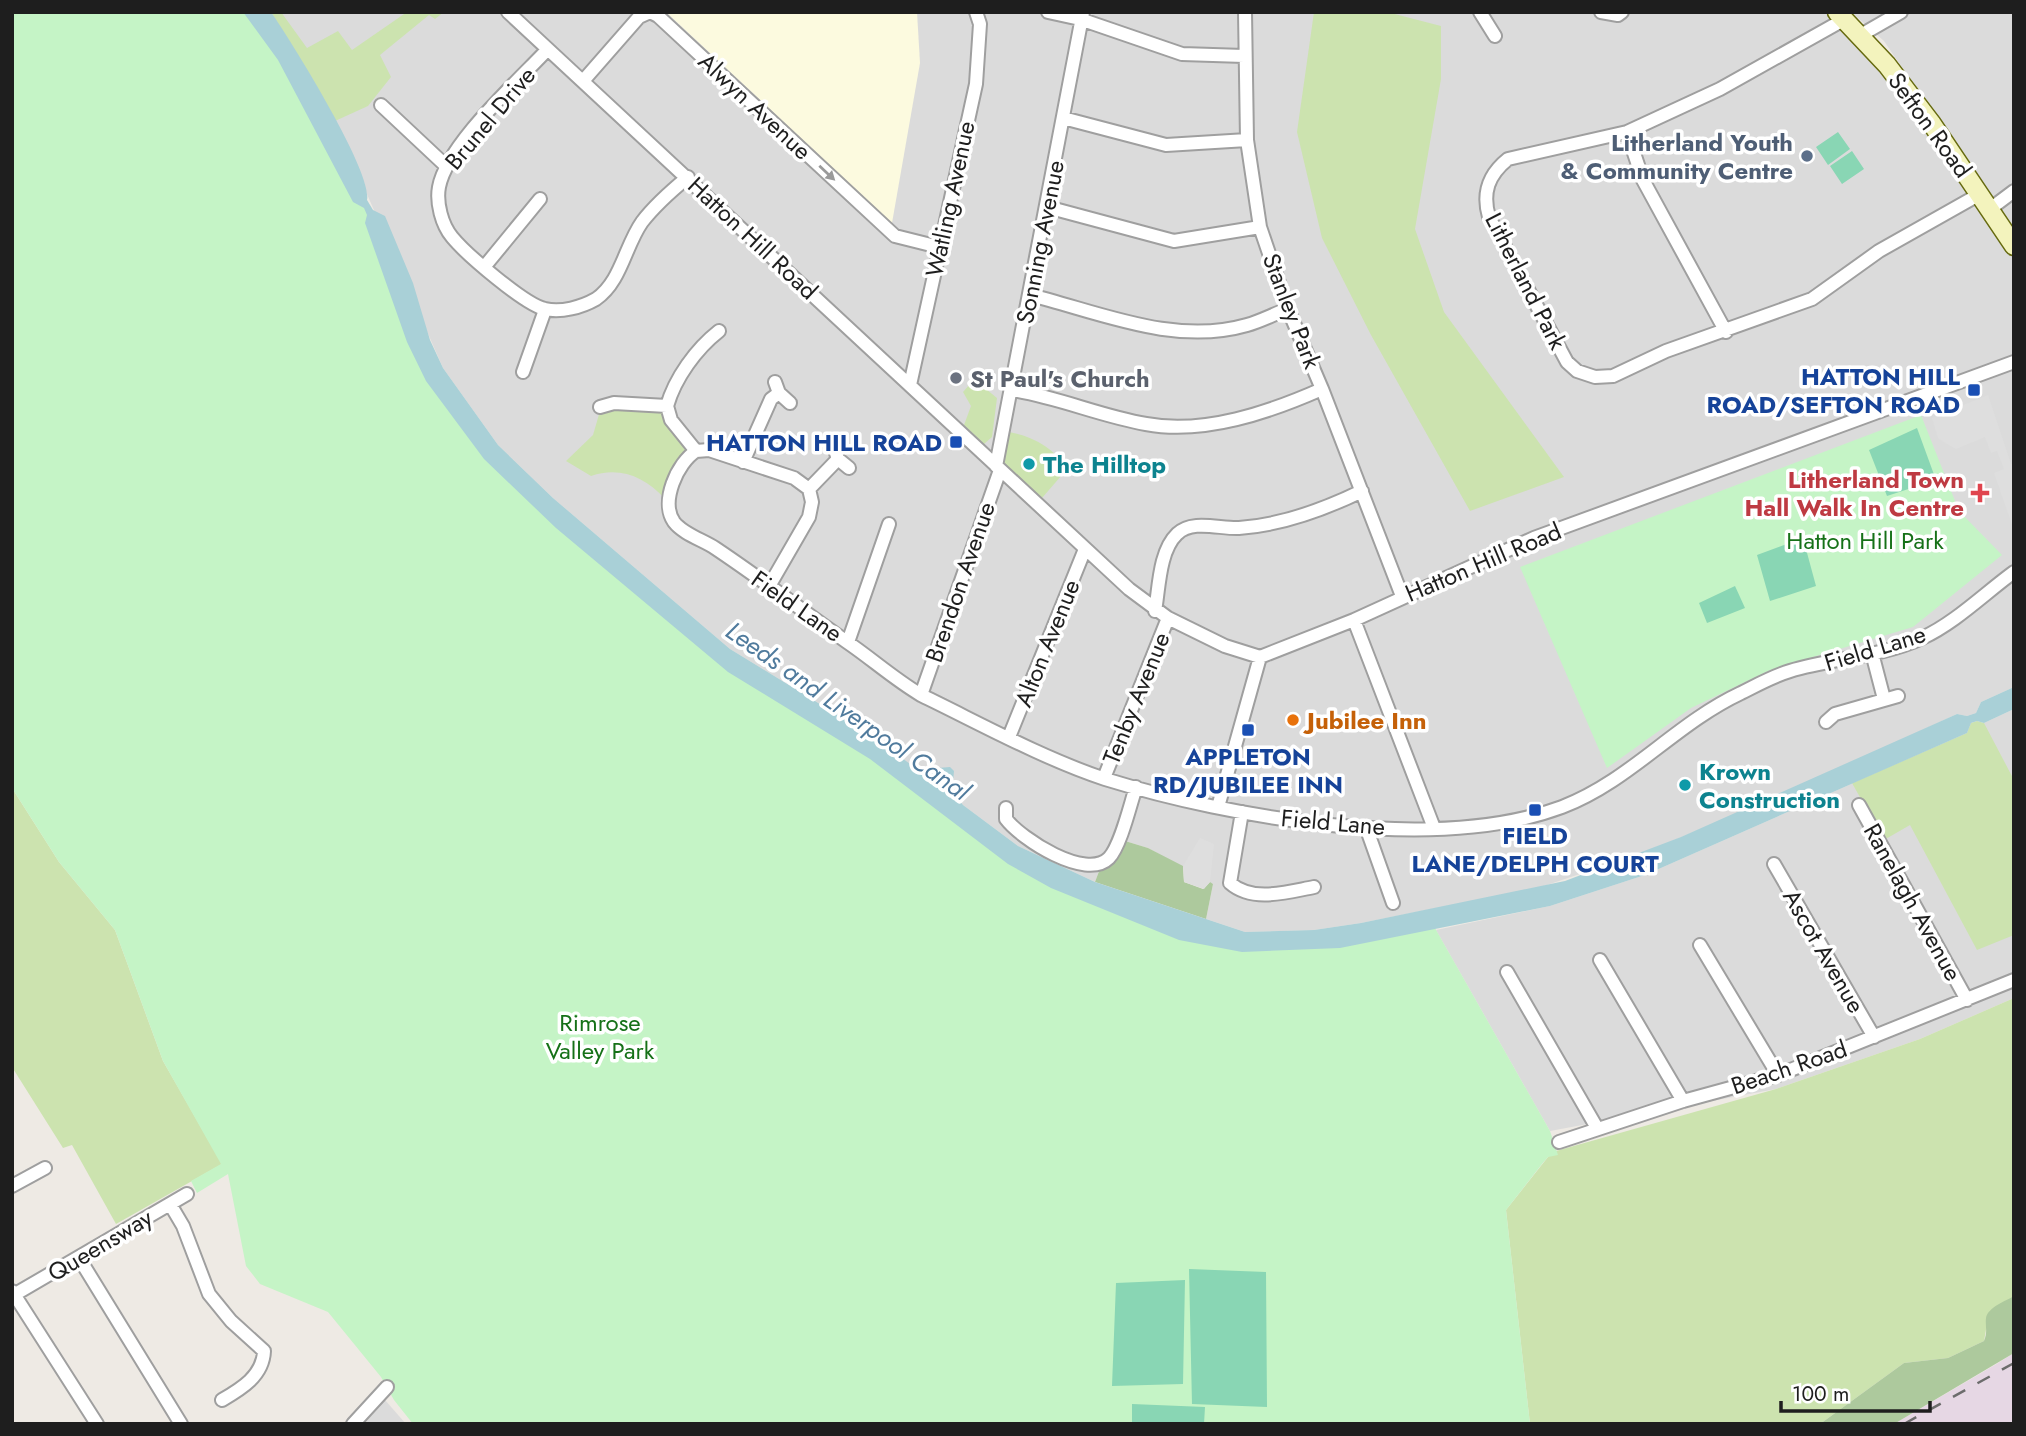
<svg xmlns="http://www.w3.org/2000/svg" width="2026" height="1436" viewBox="0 0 2026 1436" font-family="Jost,sans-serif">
	<rect width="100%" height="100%" fill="#eeeae4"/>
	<path fill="#dbdbdb" d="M271 12H1837L2014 246V687L1981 702 1976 713 1967 716 1957 714 1819 778 1649 851 1538 888 1361 923 1314 930 1245 932 1206 919 1213 884 1148 848 1112 837 1095 882 1018 846 861 729 730 649 553 498 498 445 443 368 335 121Z
		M1851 12H2014V232L1884 41Z
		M2014 709V998L1920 1039 1776 1089 1550 1131 1436 930 1550 906 1645 875 1967 733 1971 723H1984Z
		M385 1400 406 1424H364Z"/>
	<path fill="#e6d7e4" d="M2014 1353V1424H1894L1995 1365Z"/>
	<path fill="#fcfadf" d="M666 12H917L920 63 892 223Z"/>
	<path fill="#cce3af" d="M271 12H281L307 48 338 31 352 50 407 12H444L435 19 429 15 380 55 391 77 368 106 335 121Z
		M1314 12H1387L1441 26V79L1415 229 1444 312 1564 477 1470 511 1371 335 1322 238 1297 132Z
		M970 384 986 389 997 398 992 437 984 444 964 425 971 406 963 392Z
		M663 409 689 449 665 499C645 477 620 466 591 476L566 461 593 435 600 411Z
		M1009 432C1035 437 1052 448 1068 468L1042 498 1003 463Z
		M1977 721 1984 723 2014 780V935L1977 950 1910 825 1884 840 1852 783 1967 733 1971 723Z
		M12 788 59 862 115 930 163 1061 222 1164 116 1224 72 1145 63 1148 12 1067Z
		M2014 998V1296L1987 1324 1984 1341 1948 1358 1904 1363 1820 1424H1530L1506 1210 1548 1157 1556 1151 1776 1089 1920 1039Z"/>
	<path fill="#adc99d" d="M1112 837 1148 848 1183 866 1184 882 1203 889 1210 882 1213 884 1206 919 1095 882Z
		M2014 1296V1353L1894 1424H1820L1904 1363 1948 1358 1984 1341C1988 1332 1985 1326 1986 1318 1988 1307 2006 1301 2014 1296Z"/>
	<path fill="#c5f4c6" d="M12 12H256L371 214 401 286 473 430 652 595 1019 859 1229 941 1431 921 1550 1131 1558 1155 1548 1157 1542 1164 1506 1210 1530 1424H413L394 1400 381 1377 328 1312 260 1284 246 1266 228 1174 197 1193 191 1181 221 1164 163 1061 115 930 59 862 12 788Z
		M1921 415 1959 511 2002 555 1913 627 1770 670 1691 708 1607 768 1520 567Z"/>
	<path fill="#89d6b4" d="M1838 132 1850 149 1828 165 1816 147Z
		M1852 151 1864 169 1842 184 1830 166Z
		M1917 428 1936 480 1887 496 1869 450Z
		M1803 538 1816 586 1770 601 1757 555Z
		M1735 586 1745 608 1707 623 1699 603Z
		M1189 1269 1266 1272 1267 1407 1192 1404Z
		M1185 1280 1183 1384 1112 1386 1116 1283Z
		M1132 1404 1205 1407 1204 1424H1132Z"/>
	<path fill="#dedede" d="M1988 395 2011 464H2014V530L1994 473 2004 469 1997 451 1991 453 1985 437 1956 449 1947 444 1938 438 1932 418Z
		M1200 838 1214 844 1210 882 1204 889 1184 882 1183 866Z"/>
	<path fill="#a9d0d7" d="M243 12H271C291 41 373 172 367 200L373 210 385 216 413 283 430 340 443 368 498 445 553 498 730 649 846 720 852 716 862 724V729L928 777 938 768 950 767 954 771 952 792 963 805 1018 846 1095 882 1245 932 1314 930 1361 923 1565 881 1681 837 1957 714 1967 716 1976 713 1981 702 2014 687V709L1984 723 1977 721 1971 723 1967 733 1645 875 1550 906 1340 948 1242 952 1179 940 1051 888 1008 864 870 759 728 672 556 528 484 459 426 381 407 342 365 223 367 215 364 208 353 202 278 60Z"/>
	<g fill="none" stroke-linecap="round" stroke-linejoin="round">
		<g stroke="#9f9f9f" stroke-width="16">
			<path id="street" d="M508 12 1129 589 1168 618 1225 646 1260 657 1354 620 1534 538 2014 362
				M1048 12 1080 19 1182 54 1244 56
				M1245 12 1247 140 1260 227 1288 309 1322 389 1402 596
				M1480 12 1495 36
				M1601 12 1618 15 1622 12
				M1845 19 1720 89 1627 132 1508 159C1488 175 1482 193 1489 217L1567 362 1577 371 1595 377 1613 376 1666 351 1812 299 1879 251 1980 194
				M1861 35 1901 12
				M547 50C516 83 447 145 439 187 436 203 442 225 452 237 466 254 525 305 545 309 561 313 582 307 596 299 621 282 625 246 642 222 655 205 671 191 688 177
				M583 81 639 17 650 12 658 16 895 236 939 247
				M381 105 445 165
				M1063 118 1166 145 1247 140
				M1627 132 1643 180 1726 332
				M1047 207 1174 241 1260 227
				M1990 209 2014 191
				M485 266 540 199
				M1030 295C1099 312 1174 346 1247 325 1261 321 1274 314 1288 309
				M523 372 545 310
				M775 382 779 393 790 403
				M910 385 976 84 980 24 976 12
				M1012 390C1058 397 1100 416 1146 424 1204 435 1270 412 1322 389
				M600 407 614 403 667 406
				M834 447 838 459 849 468
				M696 451 671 420 667 406C675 378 696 349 719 331
				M743 462 771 399 779 393
				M996 466 1083 12
				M809 489 838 459
				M768 588 809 517 812 502 809 489 794 478 709 450 696 451C677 463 660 502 674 522 683 534 703 540 715 548 760 578 803 611 847 642 872 659 894 679 921 695 981 724 1042 758 1105 779 1231 818 1436 854 1562 807 1630 781 1675 724 1741 693 1757 685 1773 676 1790 671 1833 658 1881 657 1922 638 1955 623 1985 593 2014 572
				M1155 611C1159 589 1159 551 1177 534 1192 519 1220 529 1239 528 1282 525 1323 510 1362 491
				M1354 620 1434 828
				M848 642 889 524
				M1872 653 1884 699
				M921 695 1000 470
				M1826 722 1835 714 1898 696
				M1009 737 1085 549
				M1104 778 1168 618
				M1859 805 1967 1000
				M1218 807 1260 657
				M1006 808V819C1021 839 1086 881 1109 858 1121 845 1130 805 1136 787
				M1242 812 1230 883C1253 903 1287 892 1314 887
				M1366 827 1393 903
				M1774 864 1874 1037
				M1700 945 1778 1075
				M1600 960 1683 1101
				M1507 972 1597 1128
				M1559 1142 1683 1101 1778 1075 2014 980
				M12 1186 45 1168
				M170 1204 183 1226 209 1294 231 1321 264 1351C263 1376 241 1389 222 1400
				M79 1258 181 1424
				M12 1291 97 1424
				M12 1296 187 1194
				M353 1424 387 1387"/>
		</g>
		<g stroke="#666a0f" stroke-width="21">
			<path id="secondary" d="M1837 12 1887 65 1932 124 2014 246"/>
		</g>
		<use href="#street" stroke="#fff" stroke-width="12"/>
		<use href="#secondary" stroke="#f3f3bd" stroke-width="18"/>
		<path stroke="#6c6c6c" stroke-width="2.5" stroke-dasharray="14 14" stroke-linecap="butt" d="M1904 1424 2014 1363"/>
	</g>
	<defs><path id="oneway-solid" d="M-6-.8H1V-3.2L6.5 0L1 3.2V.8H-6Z" transform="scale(1.75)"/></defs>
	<use fill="#9a9a9a" href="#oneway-solid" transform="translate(827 173) rotate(43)"/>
	<circle fill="#5c6f8a" stroke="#fff" stroke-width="2.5" cx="1807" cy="156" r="7"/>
	<circle fill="#6b7280" stroke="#fff" stroke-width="2.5" cx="956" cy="378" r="7"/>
	<g fill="#1a4fb4" stroke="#fff" stroke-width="2.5">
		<rect x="1967" y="383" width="14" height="14" rx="3.5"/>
		<rect x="949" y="435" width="14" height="14" rx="3.5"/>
		<rect x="1241" y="723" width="14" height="14" rx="3.5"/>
		<rect x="1528" y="803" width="14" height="14" rx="3.5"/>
	</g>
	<g fill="#0f9aa8" stroke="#fff" stroke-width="2.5">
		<circle cx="1029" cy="464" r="7"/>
		<circle cx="1685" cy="785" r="7"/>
	</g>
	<path fill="#e0444e" stroke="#fff" stroke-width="2.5" d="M1976.5 482.5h7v7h7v7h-7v7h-7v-7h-7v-7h7z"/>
	<circle fill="#e8710a" stroke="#fff" stroke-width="2.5" cx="1293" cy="720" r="7"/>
	<g text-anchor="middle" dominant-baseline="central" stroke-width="7" stroke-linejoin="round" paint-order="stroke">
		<g font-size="24" fill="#1e1e1e" stroke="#fff">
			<text transform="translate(755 106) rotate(43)">Alwyn Avenue</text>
			<text transform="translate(490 118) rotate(-50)">Brunel Drive</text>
			<text transform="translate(1930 125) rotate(54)">Sefton Road</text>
			<text transform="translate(950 199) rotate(-78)">Watling Avenue</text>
			<text transform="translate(753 238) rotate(43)">Hatton Hill Road</text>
			<text transform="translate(1040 242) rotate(-79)">Sonning Avenue</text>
			<text transform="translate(1526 281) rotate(63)">Litherland Park</text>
			<text transform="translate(1292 311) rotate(69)">Stanley Park</text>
			<text transform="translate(1483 562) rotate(-23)">Hatton Hill Road</text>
			<text transform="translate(960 582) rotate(-71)">Brendon Avenue</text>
			<text transform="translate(797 606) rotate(35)">Field Lane</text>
			<text transform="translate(1047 643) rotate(-68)">Alton Avenue</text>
			<text transform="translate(1875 648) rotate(-17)">Field Lane</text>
			<text transform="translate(1136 698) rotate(-68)">Tenby Avenue</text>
			<text transform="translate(1333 822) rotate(5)">Field Lane</text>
			<text transform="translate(1913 902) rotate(61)">Ranelagh Avenue</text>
			<text transform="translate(1824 951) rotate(60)">Ascot Avenue</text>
			<text transform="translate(1789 1067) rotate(-19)">Beach Road</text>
			<text transform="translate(100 1245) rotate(-31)">Queensway</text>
		</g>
		<g font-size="24" font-weight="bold" fill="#4e5e75" stroke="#fff" text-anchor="end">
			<text x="1793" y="142">Litherland Youth<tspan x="1793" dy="28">&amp; Community Centre</tspan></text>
		</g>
		<g font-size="24" font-weight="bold" fill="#164399" stroke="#fff" text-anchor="end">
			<text x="1960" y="376">HATTON HILL<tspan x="1960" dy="28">ROAD/SEFTON ROAD</tspan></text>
			<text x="942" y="442">HATTON HILL ROAD</text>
			<text x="1248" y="756" text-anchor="middle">APPLETON<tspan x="1248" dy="28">RD/JUBILEE INN</tspan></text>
			<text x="1535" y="835" text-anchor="middle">FIELD<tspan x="1535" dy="28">LANE/DELPH COURT</tspan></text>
		</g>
		<g font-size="24" font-weight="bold" fill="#5b616d" stroke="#fff" text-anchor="start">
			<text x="970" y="378">St Paul's Church</text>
		</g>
		<g font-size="24" font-weight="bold" fill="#0d838f" stroke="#fff" text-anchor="start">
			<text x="1043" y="464">The Hilltop</text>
			<text x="1699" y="771">Krown<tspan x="1699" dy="28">Construction</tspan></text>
		</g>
		<g font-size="24" font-weight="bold" fill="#be3a42" stroke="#fff" text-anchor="end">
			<text x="1964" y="479">Litherland Town<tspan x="1964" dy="28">Hall Walk In Centre</tspan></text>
		</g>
		<g font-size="24" fill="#167118" stroke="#fff">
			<text x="1865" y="540">Hatton Hill Park</text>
			<text x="600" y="1022">Rimrose<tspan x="600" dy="28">Valley Park</tspan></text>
		</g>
		<g font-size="24" font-weight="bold" fill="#c56008" stroke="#fff" text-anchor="start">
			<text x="1307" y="720">Jubilee Inn</text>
		</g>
		<g font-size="26" font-style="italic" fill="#507b9d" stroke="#fff">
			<text transform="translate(848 711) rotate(35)">Leeds and Liverpool Canal</text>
		</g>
	</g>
	<rect width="2026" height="1436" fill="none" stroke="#1e1e1e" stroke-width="28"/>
	<path d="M1781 1401v10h149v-10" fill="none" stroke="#1e1e1e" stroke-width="3.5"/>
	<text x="1792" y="1401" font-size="21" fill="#1e1e1e" stroke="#ffffff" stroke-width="5" paint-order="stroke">100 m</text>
</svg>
